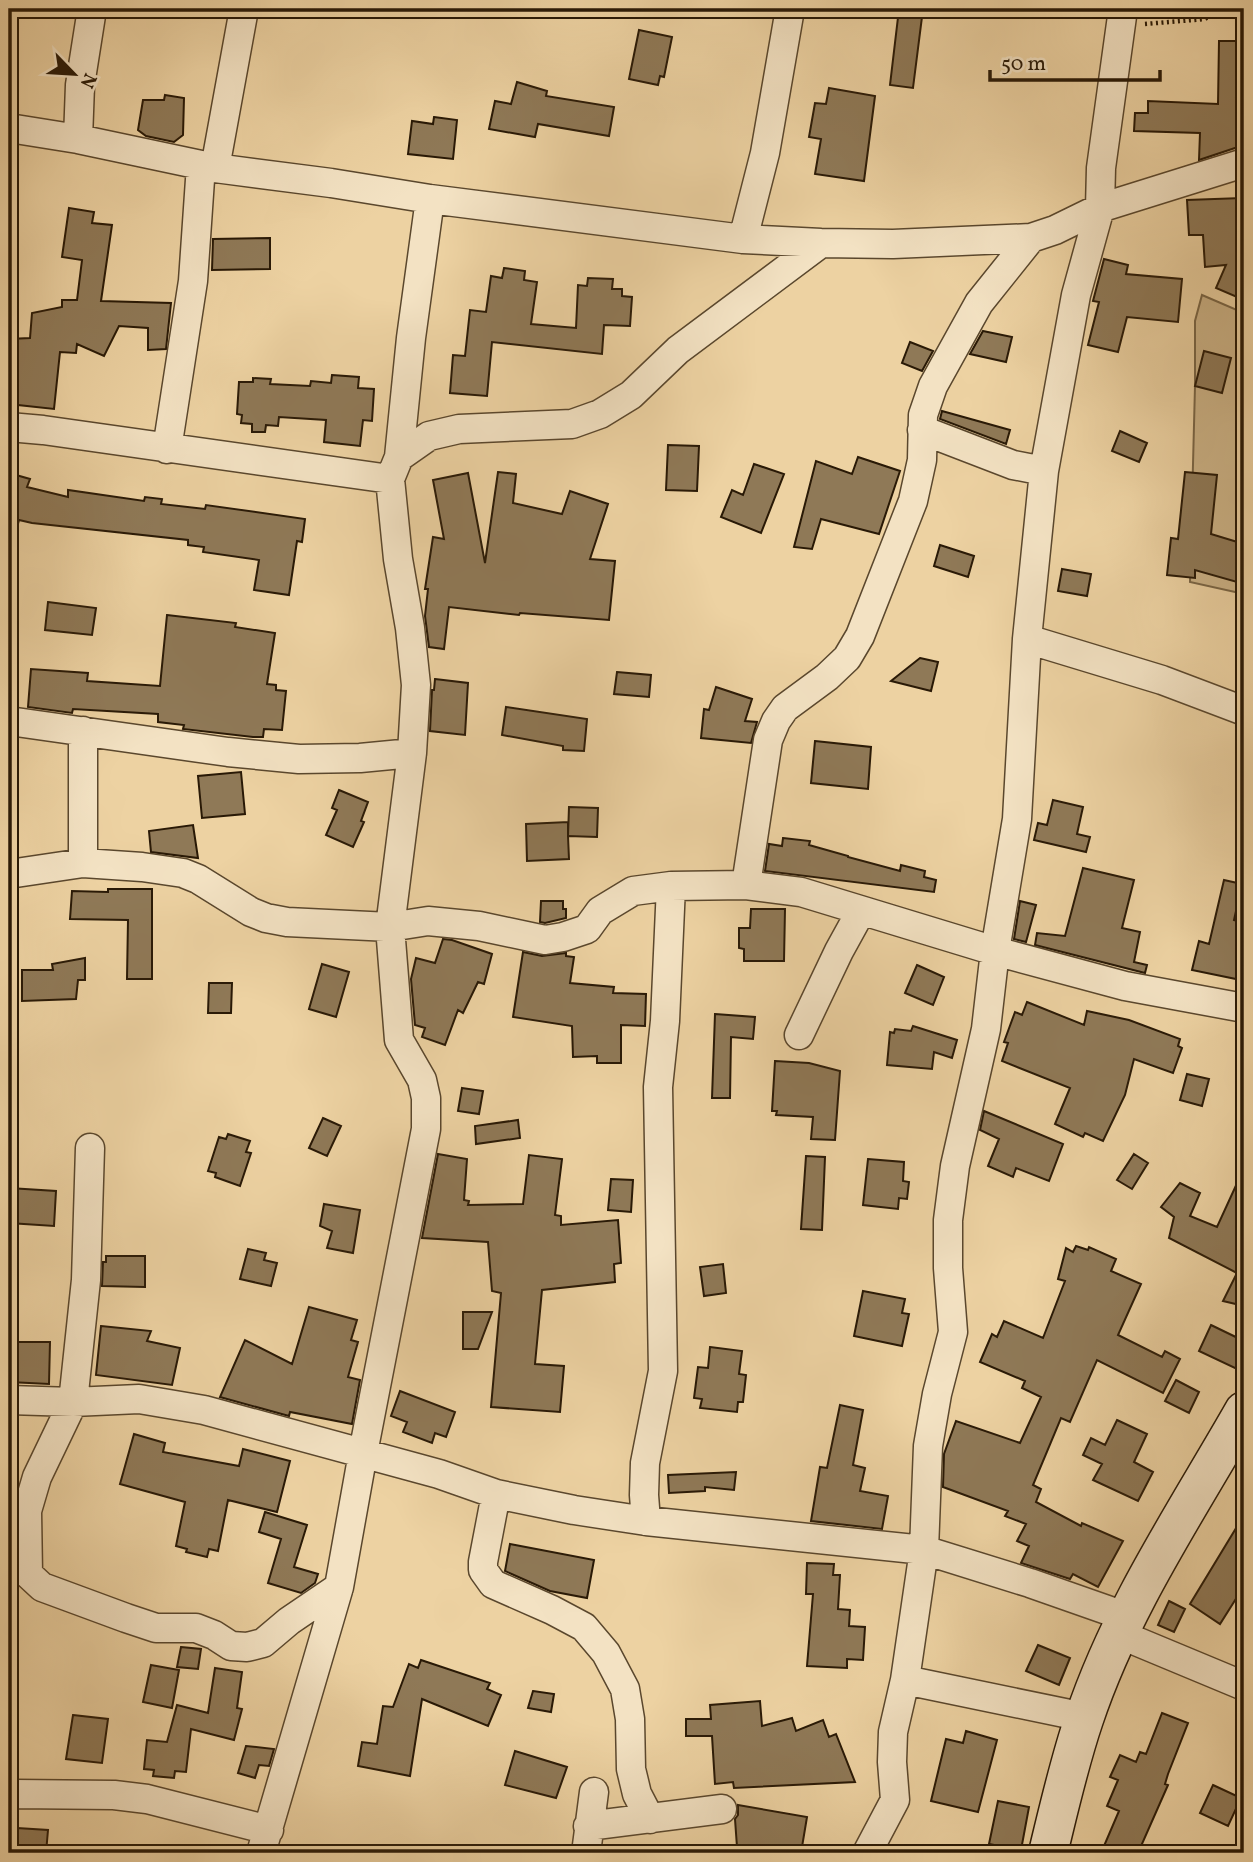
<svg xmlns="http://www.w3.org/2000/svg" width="1253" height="1862" viewBox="0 0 1253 1862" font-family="Vollkorn,serif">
	<rect width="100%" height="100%" fill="#edd2a2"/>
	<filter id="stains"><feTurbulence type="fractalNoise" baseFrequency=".00286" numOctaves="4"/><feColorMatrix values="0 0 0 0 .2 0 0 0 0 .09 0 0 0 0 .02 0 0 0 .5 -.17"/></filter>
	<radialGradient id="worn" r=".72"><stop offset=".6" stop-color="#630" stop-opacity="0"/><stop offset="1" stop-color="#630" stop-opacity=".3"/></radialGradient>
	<path fill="#ccb387" stroke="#7a6646" stroke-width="2" d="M1202 295 1239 311 1244 301V594L1190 582 1195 386V321Z"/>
	<path fill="#8f7957" stroke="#291906" stroke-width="2" d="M899 9H923L913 88 890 85Z
		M639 30 672 37 664 77 660 76 658 85 629 79Z
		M1219 41H1244V59H1237L1236 97 1244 98V131L1239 130 1238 147 1199 160 1200 133 1134 131 1135 113H1148V101L1218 104Z
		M517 82 547 91 546 96 614 107 609 136 538 124 535 137 489 129 495 101 511 104Z
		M829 88 875 96 864 181 815 174 821 139 809 137 815 103 826 104Z
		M165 95 184 98 183 135 174 142 146 136 138 130 143 100H164Z
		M434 117 457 120 453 159 408 154 412 121 433 124Z
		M1242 198 1243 233H1239L1241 276 1244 277V300L1216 288 1226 265 1205 267 1203 235H1189L1187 200Z
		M69 208 94 212 92 223 112 225 101 301 171 303 166 349 148 350V328L119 326 104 356 77 344 76 353 60 352 54 409 9 404V339L30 338 32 313 62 307V300H77L82 260 62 257Z
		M270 238V269L212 270 213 239Z
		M1104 259 1128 265 1126 274 1182 279 1178 322 1127 317 1118 352 1088 345 1099 302 1093 301Z
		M504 268 525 271 524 280 537 282 531 324 576 328 578 285 587 286 588 278 613 279 612 289H622V296L632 297 630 326 604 325 602 354 492 342 487 396 450 393 453 355 465 356 470 310 486 312 491 276 502 278Z
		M983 331 1012 337 1006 362 970 354Z
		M910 342 933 351 922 371 902 363Z
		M1204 351 1231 358 1222 393 1195 386Z
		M332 375 359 377 358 388 374 389 372 421 363 420 360 446 324 442 326 420 279 417 278 426 266 425 265 432H252V424L241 423 242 415 237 414 239 382H253V378L271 379 270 384 310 386 311 381 331 383Z
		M942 411 1010 430 1006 444 940 419Z
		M1120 431 1147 443 1139 462 1112 451Z
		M668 445 699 446 697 491 666 490Z
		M858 457 900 471 879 534 821 519 812 549 794 547 816 461 852 474Z
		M754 464 784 474 761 533 721 517 732 490 743 495Z
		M498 472 516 474 513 503 562 514 570 491 608 504 590 559 615 561 609 620 520 613 519 615 449 607 444 649 429 647 425 616 428 589H425L433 537 444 539 433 480 468 473 485 563Z
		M1185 472 1217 475 1211 534 1244 544V584L1195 570V578L1167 575 1171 538 1178 539Z
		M9 473 30 479 27 487 68 497V490L144 501 145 497 162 499 161 504 205 509 206 505 305 519 302 542 297 541 289 595 254 590 259 560 203 552 204 547 188 545V540L32 523 19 520 15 535 9 534Z
		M940 545 974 556 968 577 934 566Z
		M1062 569 1091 574 1087 596 1058 591Z
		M48 602 96 608 92 635 45 630Z
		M167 615 236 623 235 627 275 633 267 684 276 685V690L286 691 282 730 264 729 263 737H253L183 729 184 725 158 722V714L73 709 72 713 28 707 31 669 88 673 87 681 160 686Z
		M920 658 938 662 931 691 891 681Z
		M617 672 651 675 649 697 614 694Z
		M435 679 468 683 465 735 430 731 432 690H434Z
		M716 687 752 699 745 721 757 722 751 743 701 738 704 709 709 710Z
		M506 707 587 719 584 751 563 750V746L502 735Z
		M815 741 871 747 868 789 811 783Z
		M241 772 245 814 202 818 198 776Z
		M339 790 368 802 361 821 364 822 353 847 326 835 337 810 332 808Z
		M1053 800 1083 807 1077 834 1090 837 1086 852 1034 840 1038 823 1047 825Z
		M569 807 598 808 597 837 568 836 569 859 527 861 526 824 568 822V836Z
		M193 825 198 858 151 852 149 831Z
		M783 838 810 841 809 845 848 856V857L900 871 901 865 925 871 924 877 936 880 934 892 765 871 769 844 782 846Z
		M1083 868 1134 880 1122 928 1140 932 1134 962 1147 965 1145 973 1035 945 1037 933 1065 936Z
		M1224 880 1242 884 1234 920 1244 923V940L1236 979 1192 970 1199 941 1209 944Z
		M108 889H152V979H127L128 920 70 919 72 891 108 892Z
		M541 901H563V909H566V918L545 923 540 922Z
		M1020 901 1036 905 1026 942 1014 939Z
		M751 909H785L784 961H744V949L739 948V928H750Z
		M443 939 452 940 492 954 484 984 478 982 463 1013 458 1010 445 1045 422 1037 425 1028 415 1025 411 979 416 958 435 963Z
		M523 952 542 956 566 953V956L574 957 570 983 614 987 613 993 646 994 645 1026 621 1025V1063H597V1056L573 1057 572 1026 513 1017Z
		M85 958V980H78L76 999 22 1001V970H53L52 964Z
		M322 964 349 972 336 1017 309 1009Z
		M917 965 944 977 933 1005 905 993Z
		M209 983H232L231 1013H208Z
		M1027 1002 1084 1025 1087 1011 1129 1020 1180 1039 1178 1046 1182 1048 1173 1073 1134 1059 1125 1095 1103 1141 1085 1133 1083 1137 1055 1124 1070 1088 1002 1061 1008 1043 1004 1042 1015 1012 1022 1015Z
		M715 1014 755 1017 753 1039 731 1037 730 1098H712Z
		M913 1026 957 1040 952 1058 934 1052 932 1069 887 1065 890 1032 894 1033 895 1029 911 1031Z
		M775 1061 809 1063 840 1071 835 1140 811 1139 813 1117 776 1115 777 1111H772Z
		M1187 1074 1209 1079 1202 1106 1180 1100Z
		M462 1088 483 1091 479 1114 458 1111Z
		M984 1111 1063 1144 1049 1181 1016 1168 1013 1177 988 1166 999 1139 980 1130Z
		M323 1118 341 1126 327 1156 309 1148Z
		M518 1120 520 1138 476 1144 475 1126Z
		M228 1134 250 1141 246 1152 251 1153 240 1186 215 1177 216 1173 208 1171 219 1137 226 1139Z
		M438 1154 467 1159 464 1200 469 1201 468 1205 523 1204 529 1155 562 1159 555 1215 561 1216V1225L618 1220 621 1263 614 1264 615 1282 542 1290 535 1364 564 1366 560 1412 491 1407 501 1293 492 1291 488 1242 422 1238Z
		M1134 1154 1148 1163 1132 1189 1117 1180Z
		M806 1156 825 1157 822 1230 801 1229Z
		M868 1159 904 1162 903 1181 909 1182 907 1199 899 1198 898 1209 863 1205Z
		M1244 1168V1306L1223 1301 1237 1273 1169 1238 1174 1217 1161 1207 1180 1183 1200 1193 1190 1216 1217 1227Z
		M611 1179 633 1180 631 1212 608 1210Z
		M9 1188 56 1191 54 1226 9 1223Z
		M324 1204 360 1210 353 1253 327 1248 332 1231 320 1226Z
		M1076 1246 1088 1250 1089 1247 1116 1259 1111 1271 1141 1284 1118 1335 1162 1357 1165 1351 1180 1359 1163 1393 1097 1360 1070 1422 1061 1418 1033 1485 1041 1489 1036 1502 1081 1526 1082 1523 1123 1541 1098 1587 1073 1574 1070 1579 1021 1563 1029 1546 1017 1541 1026 1524 1005 1516 1008 1511 943 1487 944 1454 956 1421 1020 1443 1041 1397 1022 1388 1025 1381 980 1362 992 1334 997 1337 1004 1321 1043 1338 1065 1281 1058 1279 1066 1248 1073 1252Z
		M248 1249 266 1253 264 1260 277 1263 271 1286 240 1279Z
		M106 1256H145V1287L102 1286 103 1262H106Z
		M723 1264 726 1293 704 1296 700 1267Z
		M863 1291 905 1299 902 1313 909 1314 902 1346 854 1336Z
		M309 1307 357 1320 351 1340 358 1342 348 1377 360 1380 352 1424 290 1412 289 1416 220 1397 245 1340 292 1364Z
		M463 1312H492L478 1349H463Z
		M1211 1325 1244 1341V1355L1237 1369 1199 1351Z
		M101 1326 151 1331 147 1341 180 1348 172 1385 96 1375Z
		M9 1342H50L49 1384 9 1382Z
		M710 1347 742 1351 739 1374 746 1375 743 1402H738L737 1412 700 1408 702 1399 694 1398 698 1367 708 1368Z
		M1176 1380 1199 1392 1189 1413 1165 1401Z
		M400 1391 455 1412 446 1437 435 1433 432 1443 403 1432 407 1422 391 1416Z
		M840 1405 863 1410 853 1465 865 1468 860 1491 888 1496 882 1529 811 1521 820 1467 827 1468Z
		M1117 1420 1147 1434 1134 1462 1153 1472 1138 1501 1093 1480 1102 1464 1083 1455 1091 1438 1105 1445Z
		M134 1434 165 1443 163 1452 239 1466 243 1449 290 1461 277 1512 228 1500 218 1551 209 1549 207 1557 186 1552 187 1549 176 1546 185 1502 120 1484Z
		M736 1472 734 1490 705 1487V1491L669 1493 668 1475Z
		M265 1512 307 1525 294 1567 318 1574 315 1583 301 1593 268 1583 281 1539 259 1532Z
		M1244 1515V1586L1220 1624 1190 1604Z
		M510 1544 594 1560 587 1598 550 1591 505 1571Z
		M807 1563 834 1564 833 1575H840L838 1609 850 1610 849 1626 865 1627 863 1660 847 1659V1668L807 1666 813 1594H806Z
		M1169 1601 1185 1609 1174 1632 1158 1625Z
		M1038 1645 1070 1658 1059 1685 1026 1671Z
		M181 1647 201 1649 198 1669 177 1667Z
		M421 1660 490 1683 487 1689 501 1695 488 1726 422 1699 410 1776 358 1766 362 1742 377 1744 383 1706 393 1707 409 1664 418 1668Z
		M151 1665 179 1670 172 1708 143 1702Z
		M215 1668 242 1672 237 1708 242 1709 234 1740 191 1729 186 1772 175 1771 174 1778 153 1776 154 1770 144 1769 147 1740 167 1742 177 1705 208 1713Z
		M533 1691 554 1694 551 1712 528 1708Z
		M760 1701 762 1726 792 1718 796 1731 823 1720 829 1737 836 1734 855 1782 734 1788 733 1782 715 1784 712 1736H686V1719H711L710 1705Z
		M1162 1713 1188 1723 1168 1774 1165 1784 1168 1785 1138 1853H1101L1119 1811 1107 1806 1118 1780 1110 1777 1120 1755 1136 1762 1140 1752 1146 1754Z
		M73 1715 108 1719 102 1763 66 1759Z
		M966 1731 997 1740 978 1812 931 1801 946 1739 963 1743Z
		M246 1746 274 1749 269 1766 259 1765 255 1778 238 1773Z
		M515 1751 567 1767 556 1798 505 1785Z
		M1213 1785 1241 1798 1228 1826 1200 1813Z
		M998 1801 1029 1807 1021 1850 989 1844Z
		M738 1805 807 1817 801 1853H774L775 1845 737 1847 735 1819 738 1815Z
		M17 1828 48 1830 46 1853H16Z"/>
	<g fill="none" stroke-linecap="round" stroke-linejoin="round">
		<g stroke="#5a472d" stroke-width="31">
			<path id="street" d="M9 128 78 139 215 168 331 183 430 199 743 239 821 243 893 244 1031 238 1055 230 1100 208 1244 163
				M78 139 80 85 92 9
				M215 168 244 9
				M743 239 765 153 790 9
				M9 427 43 430 390 479
				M922 430 1013 465 1044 471
				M167 449 193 281 201 165
				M399 457 411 338 430 199
				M1027 639 1162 680 1244 711
				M9 721 228 752 299 759 360 758 412 753
				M83 863V731
				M9 874 83 863 142 867 183 873 198 879 251 912 266 918 287 922 390 927 428 921 479 926 545 940 563 937 587 929 600 911 633 891 671 886 746 885 801 892 995 951 1125 986 1244 1008
				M746 885 768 740 776 721 785 708 827 677 847 658 860 636 913 501 922 460 923 415 933 386 979 303 1031 238
				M799 1035 839 951 861 911
				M90 1148 86 1280 73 1402 37 1477 27 1511 28 1574 42 1587 126 1618 156 1628H196L214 1635 231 1646 247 1647 263 1643 289 1621 339 1587
				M9 1400 73 1402 139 1399 204 1410 439 1474 496 1494 574 1510 646 1521 924 1550 1030 1583 1127 1617
				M496 1494 483 1562V1570L493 1584 552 1610 584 1627 606 1653 625 1689 630 1719 631 1769 637 1794 650 1819
				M646 1521 644 1495 645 1463 663 1371 658 1087 665 1021 671 886
				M1119 1634 1244 1686
				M905 1680 1084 1717
				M9 1796 15 1794 114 1795 147 1799 269 1830
				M588 1826 722 1809
				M261 1853 339 1587 363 1453 426 1129V1098L422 1080 399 1040 390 927 412 753 416 685 410 628 398 559 390 479 399 457 429 436 459 429 572 424 600 414 631 395 678 350 821 243
				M586 1853 594 1792
				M867 1853 895 1800 892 1762 893 1732 905 1680 924 1550 928 1446 937 1394 953 1332 948 1268V1220L955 1166 986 1029 995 951 1017 819 1027 639 1044 471 1076 295 1100 208 1101 168 1123 9"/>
		</g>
		<g stroke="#291906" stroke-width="41">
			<path id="secondary" d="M1048 1853C1059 1808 1069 1763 1084 1719 1121 1608 1187 1511 1244 1411"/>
		</g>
		<path stroke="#291906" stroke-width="4.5" stroke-dasharray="2 3.5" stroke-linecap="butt" d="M1145 24 1205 19 1208 17 1211 9"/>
		<use href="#street" stroke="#f3e2c3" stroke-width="28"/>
		<use href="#secondary" stroke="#f3e2c3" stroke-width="38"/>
	</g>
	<rect width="1253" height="1862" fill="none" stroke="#edd2a2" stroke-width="35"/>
	<rect x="10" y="10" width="1232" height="1841" fill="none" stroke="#291906" stroke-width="3.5"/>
	<rect x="18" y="18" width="1218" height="1827" fill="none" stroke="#291906" stroke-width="2"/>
	<g transform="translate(74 74) rotate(115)" stroke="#f3e2c3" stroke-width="5" paint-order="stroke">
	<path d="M0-5L12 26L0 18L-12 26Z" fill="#291906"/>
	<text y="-10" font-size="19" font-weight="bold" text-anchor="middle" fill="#291906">N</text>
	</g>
	<path d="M990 70v10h170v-10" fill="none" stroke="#291906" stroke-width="3.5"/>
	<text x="1001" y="70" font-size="21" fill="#291906" stroke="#f3e2c3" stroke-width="5" paint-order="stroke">50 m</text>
	<rect width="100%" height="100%" filter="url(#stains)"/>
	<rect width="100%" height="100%" fill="url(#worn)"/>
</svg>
